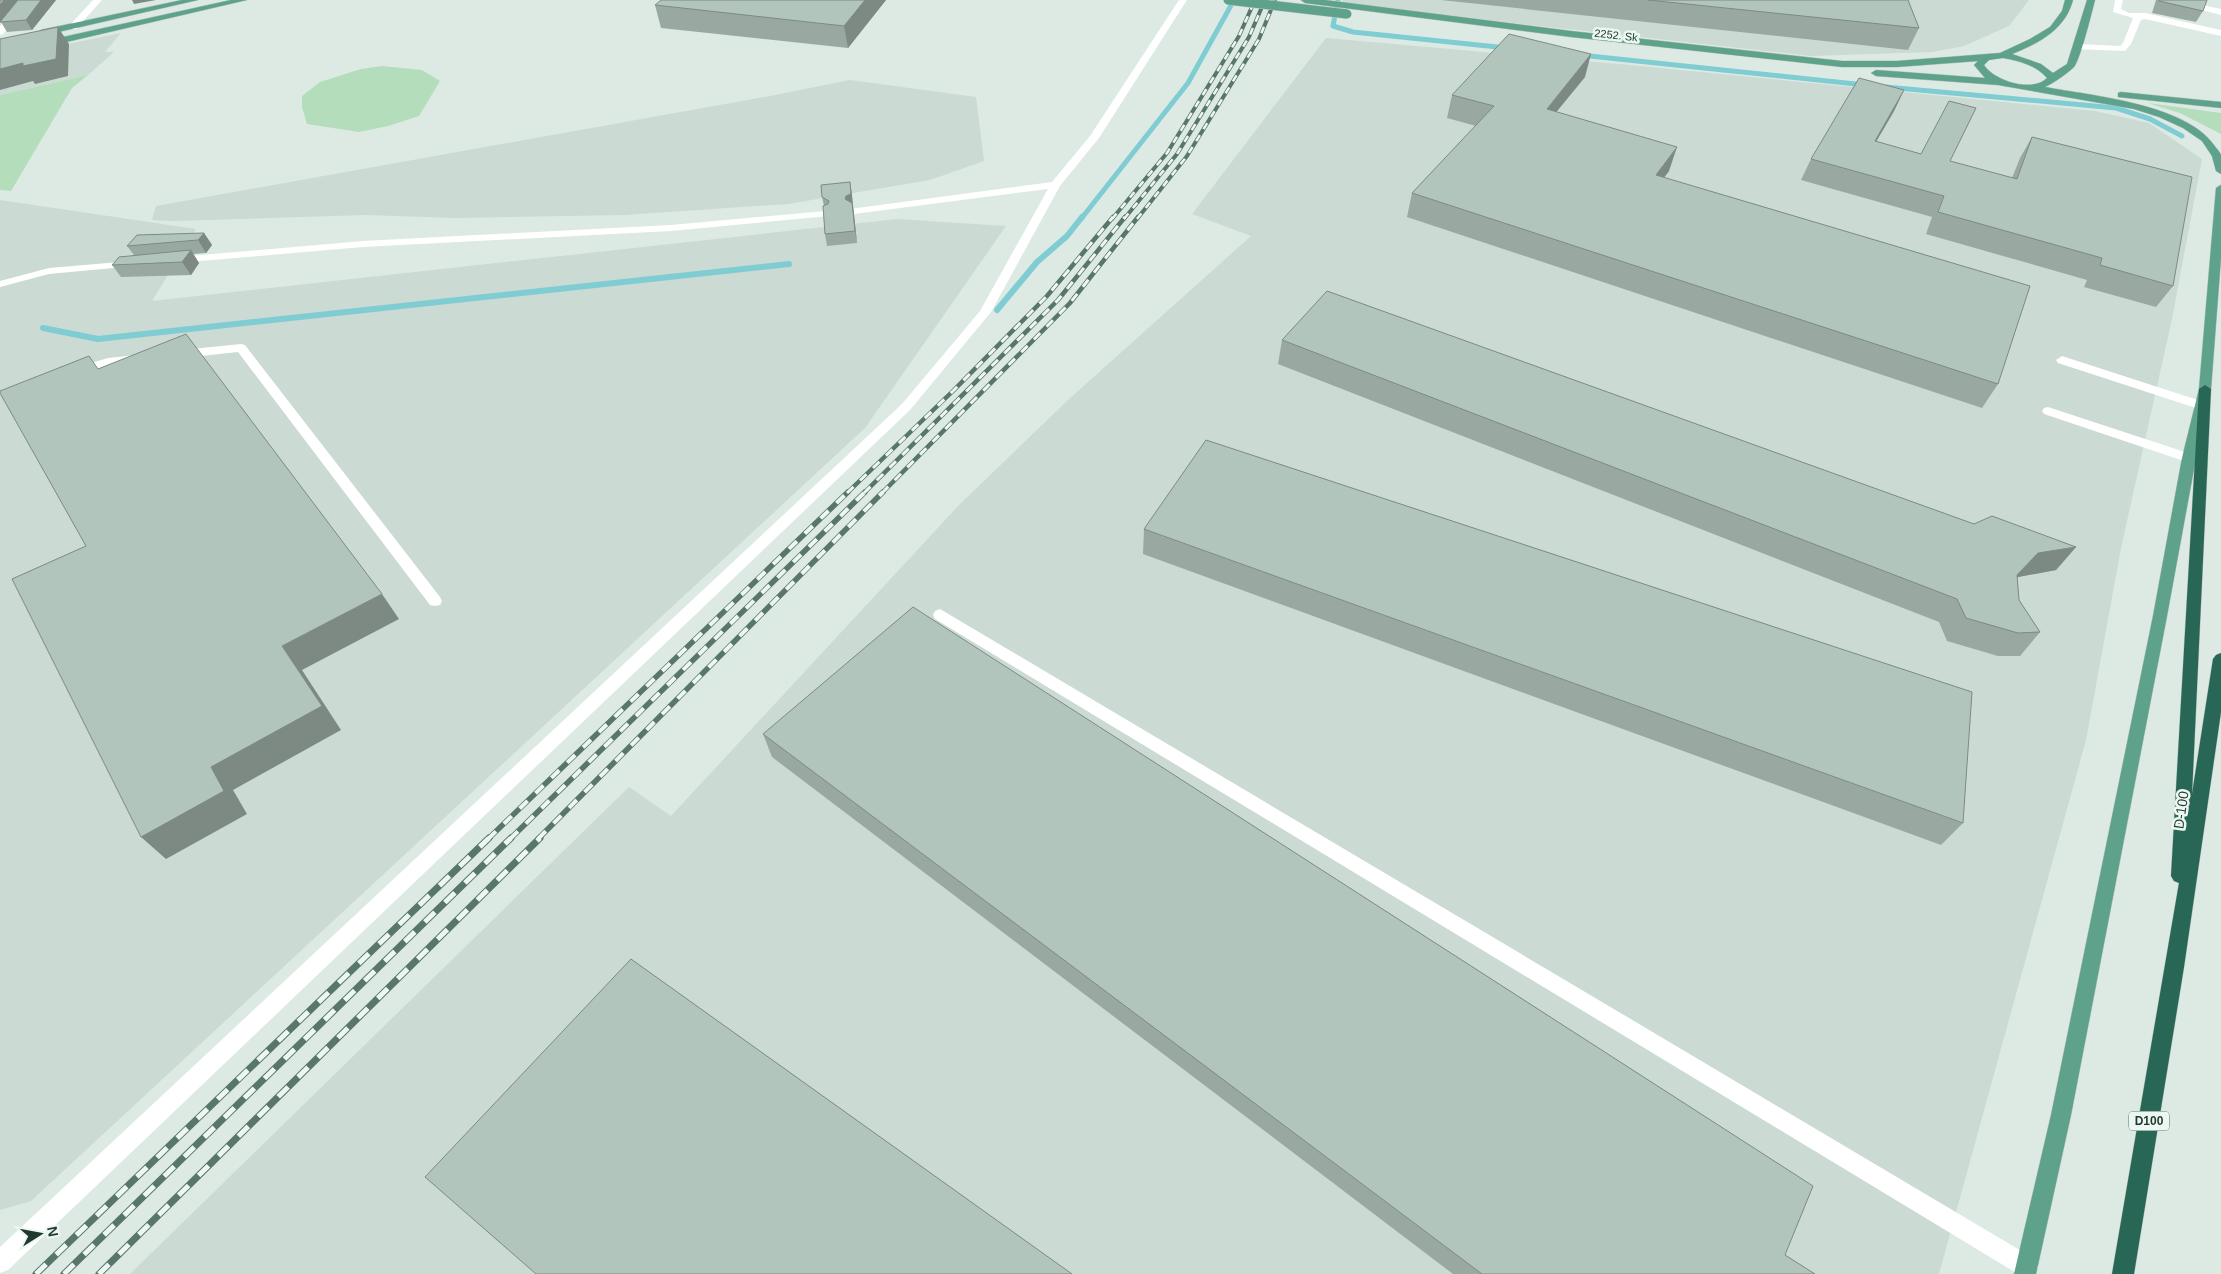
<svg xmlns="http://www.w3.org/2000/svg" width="2221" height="1274" viewBox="0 0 2221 1274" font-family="Arial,sans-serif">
	<rect width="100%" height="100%" fill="#ddeae3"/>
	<path fill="#cbdad2" d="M1343 0H2029L2009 26 1964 46 1932 52 1812 56 1341 4Z
		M121 33 105 52H114L88 75 0 95V58Z
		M1326 38 1630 65 2095 111 2149 123 2202 159 2172 319 2121 548 2086 740 1939 1274H130L629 787 671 816 959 505 1068 400 1251 236 1192 214Z
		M850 80 976 97 984 161 930 180 788 204 625 215 456 218 365 215 173 221 152 220 156 206 770 96Z
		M0 200 196 229 152 301 897 219 1006 226 865 428 31 1201 0 1210Z"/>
	<path fill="#b4ddbc" d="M382 66 422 70 440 81 419 116 388 126 359 132 307 124 302 107V96L320 82 361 69Z
		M88 75 72 88 11 191 0 190V95Z
		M2148 103 2221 113V134L2180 113Z"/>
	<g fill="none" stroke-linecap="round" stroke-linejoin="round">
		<path stroke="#80ccd3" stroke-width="5" d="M1338 0 1333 26 1353 32 1507 48
			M1580 55 1865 85
			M1886 87 2116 108 2150 119 2182 136
			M1081 219 1188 83 1234 0"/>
		<path stroke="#80ccd3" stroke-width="6" d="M997 310 1037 262 1067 236 1082 217
			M43 328 98 339 789 264"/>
		<g stroke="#bcc4c1" stroke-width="1">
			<path id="major" d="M182 0H198L41 36 37 33 41 30Z
				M231 0H247L45 47 41 44 45 41Z
				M1301 0H1325L1571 31 1842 61H1897L2000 53 2030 39 2050 27 2062 11 2065 0H2073C2065 30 2039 43 2012 54L2041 64 2053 73 2067 64 2087 0H2095C2092 12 2080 60 2074 67 2068 73 2052 84 2045 87 2093 96 2185 104 2214 145 2216 148 2220 152 2221 155 2221 160 2221 168 2221 174L2216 171 2212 156 2202 141 2183 128 2159 117 2134 109 1998 85 1876 76 1871 73 1876 70 1985 78 1974 65 1978 61 1897 67H1842L1571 37 1305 3ZM2003 58C2019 61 2036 65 2047 78 2033 93 1994 81 1984 65L1989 60Z
				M2121 92 2221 102V108L2118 97V93Z
				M2221 185V258L2211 389 2196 458 2167 616 2071 1115 2036 1274H2014L2051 1115 2153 616 2182 458 2199 389 2216 188Z"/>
		</g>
		<g stroke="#bcc4c1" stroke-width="1">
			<path id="highway" d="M2205 385 2211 389 2192 794 2213 659 2216 655 2221 653V712L2184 967 2134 1274H2112L2179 883 2174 881 2171 876 2199 389Z"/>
		</g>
		<path fill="#fff" fill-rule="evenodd" d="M22 0H31L3 34 0 35V26Z
			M93 0H102L76 29H70V25Z
			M1179 0H1187L1099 138 1060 186 991 312 910 410 8 1270 0 1273V1247L902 404 980 311 1048 189 854 214 850 213 849 211 850 209 1052 182 1090 136Z
			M2115 0H2123L2121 9 2129 13H2145L2221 30V36L2145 19 2141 20 2131 44 2125 51 2075 49V45L2078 44 2120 46 2123 43 2133 18 2113 12Z
			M2163 0H2179L2221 9V15Z
			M825 211 830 214 829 216 671 231 363 247 177 263 171 260 177 257 363 241 671 225Z
			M131 261 135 262 137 264 135 266 49 274 0 287V281L49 268Z
			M241 344 245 345 440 597 442 601 440 605 435 606 430 605 238 352 182 358 176 354 182 350Z
			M136 355 142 359 140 362 109 366 78 375 72 371 74 368 108 358Z
			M2062 356 2204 402 2206 405 2204 408H2196L2058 363 2056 360Z
			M2048 407 2194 455 2196 458 2189 462 2184 461 2044 414 2042 411 2044 408Z
			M940 609 2035 1259 2038 1267 2035 1274H2018L935 619 933 615 935 611Z"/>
		<use href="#major" fill="#5ea28c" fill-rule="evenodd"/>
		<use href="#highway" fill="#286756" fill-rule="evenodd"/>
		<g stroke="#58766c" stroke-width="4">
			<path id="rail-far3" d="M1112 219 1167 153 1239 36 1255 0
				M1124 219 1177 154 1249 37 1265 0
				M1137 219 1187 156 1259 39 1275 0"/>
		</g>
		<g stroke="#58766c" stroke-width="4.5">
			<path id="rail-far2" d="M847 493 954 390 1047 296 1113 217
				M864 493 1058 300 1125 217
				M882 493 1070 303 1138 217"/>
		</g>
		<g stroke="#58766c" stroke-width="5.5">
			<path id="rail-far1" d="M488 839 848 492
				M510 839 865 492
				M538 839 883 492"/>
		</g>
		<g stroke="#58766c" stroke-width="7">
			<path id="rail" d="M36 1274 489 838
				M64 1274 511 838
				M99 1274 540 838"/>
		</g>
		<use href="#rail-far3" stroke="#edf7f1" stroke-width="2.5" stroke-dasharray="7" stroke-linecap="butt"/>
		<use href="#rail-far2" stroke="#edf7f1" stroke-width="3" stroke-dasharray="9" stroke-linecap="butt"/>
		<use href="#rail-far1" stroke="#edf7f1" stroke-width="4" stroke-dasharray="11" stroke-linecap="butt"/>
		<use href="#rail" stroke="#edf7f1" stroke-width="5" stroke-dasharray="14" stroke-linecap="butt"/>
		<g stroke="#bcc4c1" stroke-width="10" stroke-linecap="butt">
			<path id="major-bridge" d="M1228 0 1347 14"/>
		</g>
		<use href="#major-bridge" stroke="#5ea28c" stroke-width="9"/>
	</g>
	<path fill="#99a9a2" d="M0 0H56L32 30 7 32 1 22 0 23Z
		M886 0 848 48 661 28 655 5Z
		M1441 0H1908L1919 28 1908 50Z
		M2156 0H2207L2203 11 2196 22 2152 13Z
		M1585 77 1556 112 1669 171 1664 177 1998 384 1982 408 1407 217 1412 193 1476 126 1447 118 1452 95Z
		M1904 90 1894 111 1876 142 2012 178 2020 158 2032 137 2173 286 2156 307 2084 287 2087 280 1926 234 1932 217 1801 180 1811 159Z
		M850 182 857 243 827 246 825 234 824 206 822 197Z
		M204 233 212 245 206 253 193 254 199 263 191 275 121 277 112 265 134 255 127 246Z
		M1282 340 1974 524 2076 547 2056 570 2018 577 2017 578 2019 600 2040 632 2020 656H1998L1947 641 1939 622 1278 364Z
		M1144 529 1963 823 1941 845 1143 554Z
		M763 734 1785 1255 1815 1274H1453L772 757Z"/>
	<path fill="#7d8a84" d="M4 0H20L0 22V23V5Z
		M41 0H56L32 30 26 20Z
		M132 0H156L134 4Z
		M865 0H886L848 48 844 26Z
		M58 27 69 44 68 76 35 84 33 81 0 90V69Z
		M1591 54 1585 77 1540 132 1547 109Z
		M1904 90 1894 111 1864 162 1875 141Z
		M1677 147 1669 171 1648 199 1656 175Z
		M850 182 852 195 857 243 855 231 845 199Z
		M204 233 212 245 206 253 198 240Z
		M191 250 199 263 191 275 182 262Z
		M2076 547 2056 570 2018 577 1998 598 2017 575 2038 553Z
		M382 594 399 619 302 670 341 730 233 790 247 814 166 859 141 837 211 767 282 646Z"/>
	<path fill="#b2c5bc" stroke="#7d8a84" d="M0 0H4L0 5Z
		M18 0H41L26 20 0 22Z
		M661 0H865L844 26 655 5Z
		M1648 0H1908L1919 28Z
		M2159 0H2207L2203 11 2159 1Z
		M58 27 56 59 23 66V63L0 69V39Z
		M1509 34 1591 54 1547 109 1677 147 1656 175 2030 286 1998 384 1412 193 1494 106 1452 95Z
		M1859 78 1904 90 1875 141 1921 154 1949 101 1976 108 1950 161 2017 179 2032 137 2192 177 2173 286 2100 265 2102 258 1938 212 1944 196 1811 159Z
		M850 182 851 194 846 196 845 199 852 203 855 231 825 234 823 206 828 204 829 201 822 197 821 185Z
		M204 233 198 240 127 246 137 235Z
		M191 250 182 262 112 265 119 257Z
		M1327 291 1974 524 1992 516 2076 547 2038 553 2017 575 2019 600 2040 632 2018 633 1966 618 1957 599 1282 340Z
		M186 334 382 594 282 646 322 706 211 767 224 791 141 837 12 579 86 546 0 393V391L89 356 98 369Z
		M1206 440 1972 692 1963 823 1144 529Z
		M913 607 1813 1186 1785 1255 1815 1274H1482L763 734Z
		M631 959 1072 1274H536L425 1177Z"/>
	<g text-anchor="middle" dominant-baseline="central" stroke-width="5" stroke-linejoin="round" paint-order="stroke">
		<g font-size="11" fill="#1e3a30" stroke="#edf7f1">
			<text transform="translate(1616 35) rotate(6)">2252. Sk</text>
		</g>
		<rect fill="#edf7f1" stroke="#5c736a" stroke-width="1" x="2129" y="1111.5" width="40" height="19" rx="4"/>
		<g font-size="12" font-weight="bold" fill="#1e3a30">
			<text x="2149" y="1121">D100</text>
		</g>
		<g font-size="14" fill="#1e3a30" stroke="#edf7f1">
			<text transform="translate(2181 810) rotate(-82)">D-100</text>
		</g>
	</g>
	<g transform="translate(40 1234) rotate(79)" stroke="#edf7f1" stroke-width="4" paint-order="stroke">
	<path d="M0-4L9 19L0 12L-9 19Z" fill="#1e3a30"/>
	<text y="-8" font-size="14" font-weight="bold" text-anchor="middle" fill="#1e3a30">N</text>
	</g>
</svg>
